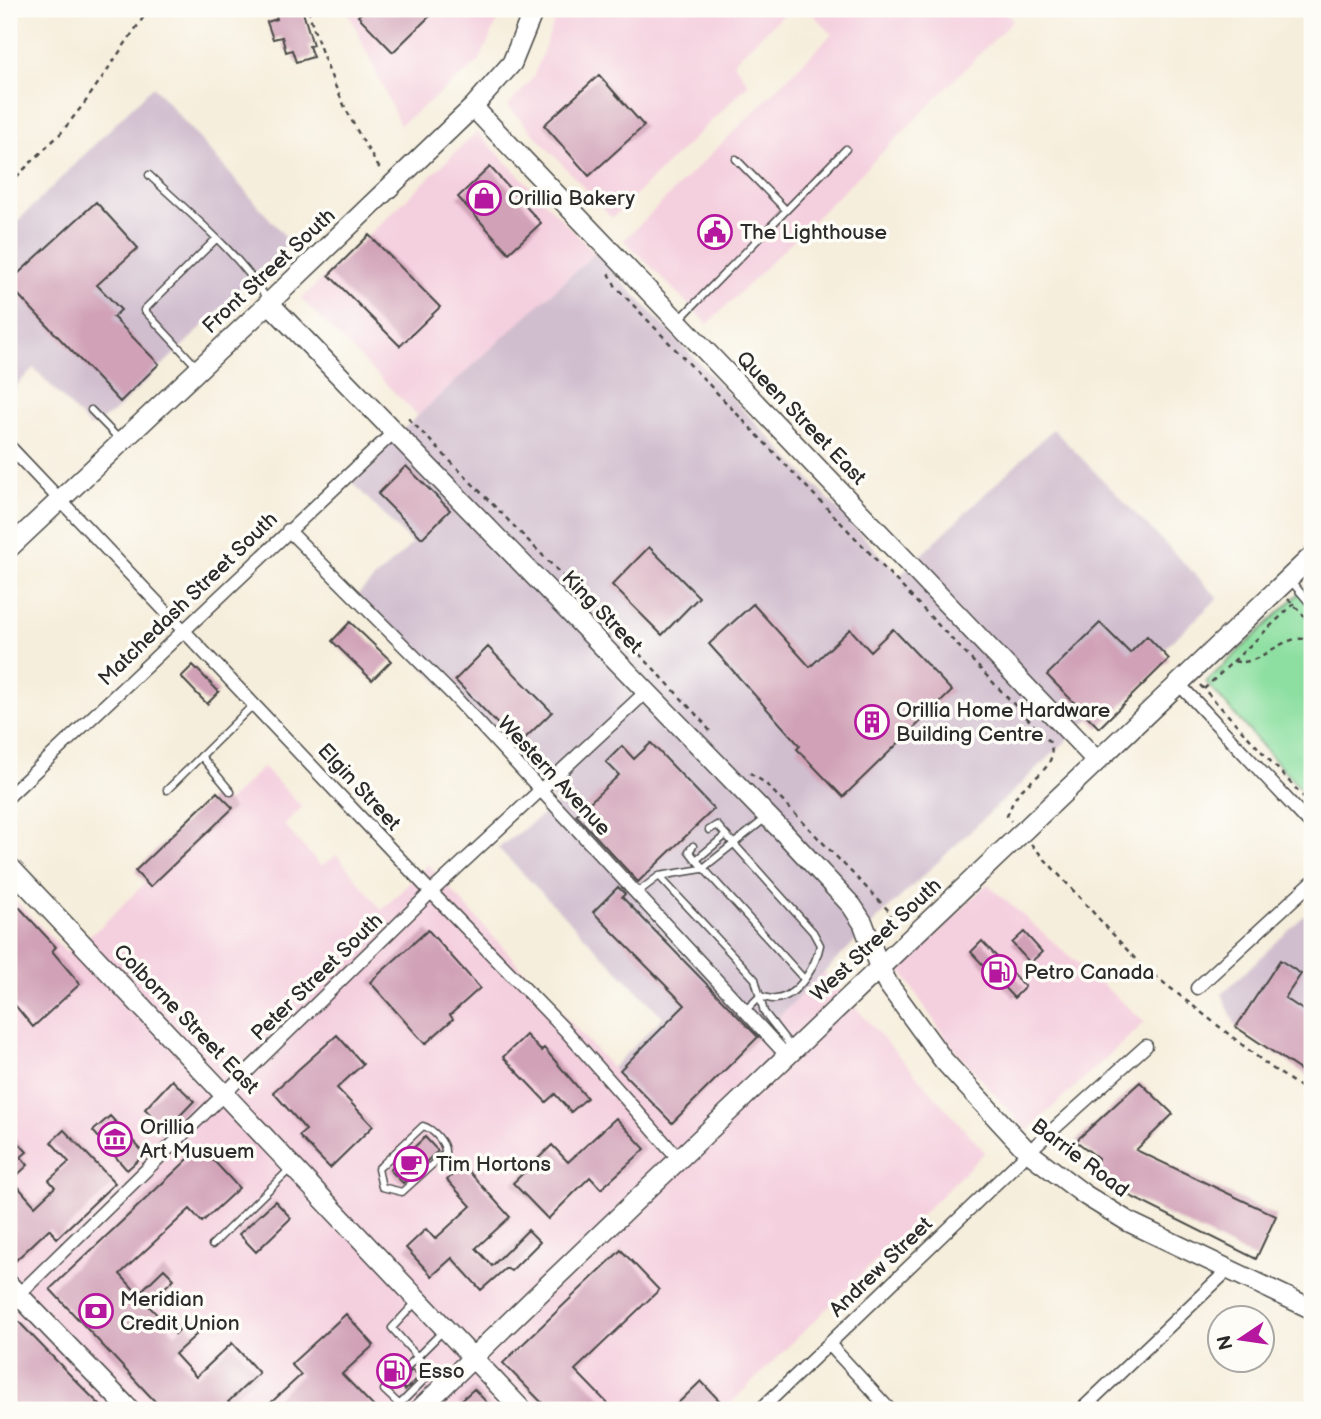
<svg xmlns="http://www.w3.org/2000/svg" width="1321" height="1419" viewBox="0 0 1321 1419" font-family="'Balsamiq Sans',sans-serif">
	<rect width="100%" height="100%" fill="#fdfcf7"/>
	<filter id="ink" filterUnits="userSpaceOnUse"><feTurbulence type="fractalNoise" baseFrequency=".0143" numOctaves="2"/><feDisplacementMap in="SourceGraphic" scale="14" xChannelSelector="R" yChannelSelector="G"/><feConvolveMatrix kernelMatrix="1 2 1 2 8 2 1 2 1" color-interpolation-filters="sRGB"/></filter>
	<filter id="wash" filterUnits="userSpaceOnUse"><feTurbulence type="fractalNoise" baseFrequency=".00686" numOctaves="4" result="noise"/><feDisplacementMap in="SourceGraphic" scale="28" xChannelSelector="R" yChannelSelector="G"/><feGaussianBlur stdDeviation="1.57" result="paint"/><feColorMatrix in="noise" values="0 0 0 0 0 0 0 0 0 0 0 0 0 0 0 0 0 1.4 0 .05"/><feComposite in="paint" operator="in"/></filter>
	<g filter="url(#wash)">
		<rect width="100%" height="100%" fill="#f6eedc"/>
		<path fill="#f4cfde" d="M347 9H503L479 62 400 125Z
			M559 9H789L733 62 749 84 612 218 508 106 533 78Z
			M808 9H1002L1013 20 915 120 708 324 624 240 832 34Z
			M477 132 595 253 418 416 301 299Z
			M263 767 302 807 284 825 321 866 337 855 382 910 428 864 612 1068 671 1123 824 972 985 1152 724 1410H9V894L66 952 98 929Z
			M987 884 1145 1022 1027 1131 948 1042 901 971Z"/>
		<path fill="#d0bdce" d="M153 86 290 242 112 414 90 427 34 368 9 393V230Z
			M595 253 900 575 1053 429 1218 598 890 907 671 1123 612 1068 663 1017 498 848 557 804 355 597 412 544 349 479Z
			M1312 908V1078L1236 1027 1222 994Z"/>
		<path fill="#8cdfa0" stroke="#5c8566" stroke-width="2" d="M1312 581V802L1206 682Z"/>
		<g id="blocks">
			<path fill="#d1a2b7" d="M274 9H302L313 45 309 46 313 57 296 62 292 50 286 52 282 37 273 39 267 22 277 19Z
				M365 9H437L393 52 358 16Z
				M599 75 644 126 589 176 544 125Z
				M490 167 541 223 509 253 458 197Z
				M96 202 138 248 97 285 121 310 113 317 159 364 120 402 9 285V282Z
				M369 235 440 307 400 346 329 275Z
				M406 466 450 510 422 538 378 494Z
				M649 547 699 597 662 635 612 585Z
				M753 604 810 667 850 629 870 651 893 629 952 691 843 797 797 749 800 746 709 644Z
				M350 622 391 661 372 680 332 641Z
				M1100 623 1130 653 1147 636 1169 659 1099 728 1047 675Z
				M488 647 552 712 518 745 455 680Z
				M193 665 219 692 207 704 181 677Z
				M651 743 714 809 638 882 576 815 619 775 606 762 622 746 634 759Z
				M217 792 233 808 150 887 135 871Z
				M618 887 625 894 622 897 758 1037 672 1123 620 1070 685 1005 593 912Z
				M19 907 56 947 52 951 80 984 33 1027 9 998V917Z
				M428 930 480 988 450 1015 453 1019 425 1044 370 982Z
				M1024 932 1042 952 1030 963 1012 943Z
				M982 941 1025 987 1014 998 971 952Z
				M1280 960 1301 974 1285 998 1312 1016V1078L1236 1027Z
				M337 1035 363 1064 337 1088 373 1126 330 1168 299 1136 306 1130 273 1092Z
				M526 1035 541 1051 544 1048 587 1098 571 1112 555 1094 546 1102 503 1057Z
				M172 1080 194 1101 166 1130 145 1109Z
				M1140 1082 1173 1114 1136 1150 1276 1216 1256 1259 1094 1178 1098 1158 1076 1141Z
				M110 1116 145 1154 127 1170 93 1131Z
				M616 1118 645 1149 601 1189 590 1177 548 1219 513 1183 552 1145 568 1162Z
				M64 1130 115 1183 57 1238 49 1229 14 1262 9 1257V1132L27 1152 21 1157 28 1165 12 1180 35 1206 55 1187 49 1180 69 1162 51 1142Z
				M425 1137 438 1151 403 1183 390 1170Z
				M201 1147 239 1188 202 1222 190 1209 120 1274 138 1294 164 1269 174 1279 147 1304 175 1334 186 1323 197 1334 175 1354 196 1377 232 1343 259 1373 228 1402 235 1410H163L50 1289Z
				M463 1165 510 1217 476 1248 492 1266 528 1230 540 1242 511 1271 506 1268 481 1290 452 1258 432 1276 406 1248 426 1229 435 1239 471 1206 447 1180Z
				M275 1201 291 1218 256 1252 239 1234Z
				M621 1250 659 1290 575 1370 614 1410H549L503 1363Z
				M346 1314 374 1345 342 1374 377 1410H263L301 1375 291 1364Z
				M18 1321 75 1380 105 1410H9V1330Z
				M412 1370 419 1377 405 1390 399 1383Z
				M701 1381 728 1410H671Z
				M474 1389 494 1410H465L458 1403Z"/>
		</g>
	</g>
	<g filter="url(#ink)">
		<use href="#blocks" fill-opacity="0" stroke="#494846" stroke-width="2"/>
		<g fill="none" stroke-linecap="round" stroke-linejoin="round">
			<g stroke="#494846" stroke-width="9">
				<path id="lane" d="M736 159 786 210
					M149 175C189 213 240 254 268 301
					M679 320 846 149
					M198 368 144 310 216 239
					M91 410 120 440
					M1290 580 1312 606
					M201 756 231 792
					M167 790 253 705
					M766 818 702 869 659 876 755 979 764 1012 792 1048
					M709 830 717 825 813 932 820 945C816 965 799 996 776 999 772 1000 764 997 760 996
					M693 846 689 851 696 860 804 979
					M696 860 726 835
					M638 892 659 876
					M746 1010 760 996
					M423 1126C433 1129 446 1143 445 1153L402 1192 382 1187 378 1169 381 1166Z
					M212 1245 291 1168
					M416 1302 392 1328 442 1385
					M399 1405 431 1373
					M405 1410 384 1390 443 1331"/>
			</g>
			<g stroke="#494846" stroke-width="15">
				<path id="street" d="M9 446 431 892 565 1030 678 1158
					M288 530 452 694 786 1055
					M1178 683 1312 826
					M9 796 395 431
					M1197 988 1312 882
					M9 1304 431 892 647 691
					M829 1344 890 1410
					M760 1410 1037 1144 1146 1046
					M1081 1410 1228 1270"/>
			</g>
			<g stroke="#494846" stroke-width="22">
				<path id="secondary" d="M473 107 1097 761
					M269 303 785 834 852 906 863 923 880 969 888 984 944 1061 1028 1152 1085 1195 1129 1222 1312 1309
					M9 548 269 303 473 107 512 63 534 9
					M9 866 522 1410
					M9 1285 130 1410
					M419 1410C714 1122 1015 841 1312 556"/>
			</g>
			<path stroke="#494846" stroke-width="2.5" stroke-dasharray="5 5" stroke-linecap="butt" d="M308 9C324 67 349 122 382 172
				M9 184 61 133 86 101 149 9
				M609 273 616 287 1049 741C1061 766 1031 778 1017 795 1013 801 1010 809 1007 816L1011 821
				M408 418 657 672 704 723 712 734
				M1288 599 1312 624
				M1234 661C1261 669 1283 629 1312 641
				M1200 685 1312 806
				M1204 689 1297 601
				M750 773 765 783 890 912V928
				M1031 844 1140 964 1269 1066 1312 1095"/>
			<use href="#lane" stroke="#fff" stroke-width="6"/>
			<use href="#street" stroke="#fff" stroke-width="12"/>
			<use href="#secondary" stroke="#fff" stroke-width="19"/>
		</g>
	</g>
	<defs>
		<g id="shop-ring" transform="scale(1.75)"><circle r="9.5" fill="#fdfcf7" stroke="#b5179e" stroke-width="1.5"/><path d="M-5-2.5h2.3a2.7 3.5 0 0 1 5.4 0H5L5.5 6h-11ZM-1.5-2.5h3a1.5 2.3 0 0 0-3 0Z" fill="#b5179e"/></g>
		<g id="civic-ring" transform="scale(1.75)"><circle r="9.5" fill="#fdfcf7" stroke="#b5179e" stroke-width="1.5"/><path d="M-.6-6.5H3V-4.5H.6V-3L4-1V1h2V6H-6V1h2V-1L-.6-3ZM-1.2 2.5V6h2.4V2.5Z" fill="#b5179e"/></g>
		<g id="building-ring" transform="scale(1.75)"><circle r="9.5" fill="#fdfcf7" stroke="#b5179e" stroke-width="1.5"/><path d="M-4-6H4V6H1V3H-1V6H-4ZM-2.5-4.3h1.7v1.8h-1.7ZM.8-4.3h1.7v1.8H.8ZM-2.5-1h1.7V.8h-1.7ZM.8-1h1.7V.8H.8Z" fill="#b5179e"/></g>
		<g id="fuel-ring" transform="scale(1.75)"><circle r="9.5" fill="#fdfcf7" stroke="#b5179e" stroke-width="1.5"/><path d="M-5.5-6h7V0h2V4h1.3V-2.5L3-4.5l.8-.8L6-3V5H2.5V1h-1V6h-7ZM-4.2-4.7v3.2H.2V-4.7Z" fill="#b5179e"/></g>
		<g id="museum-ring" transform="scale(1.75)"><circle r="9.5" fill="#fdfcf7" stroke="#b5179e" stroke-width="1.5"/><path d="M0-6L6-3V-2H-6V-3ZM-5-1h2V3h-2ZM-1-1h2V3h-2ZM3-1h2V3H3ZM-6 4H6V6H-6Z" fill="#b5179e"/></g>
		<g id="cafe-ring" transform="scale(1.75)"><circle r="9.5" fill="#fdfcf7" stroke="#b5179e" stroke-width="1.5"/><path d="M-5.5-4.5H6V0H3Q3 3.5 0 3.5H-2.5Q-5.5 3.5-5.5 0ZM3-3.2v2h1.7v-2ZM-6 4.5H4V6H-6Z" fill="#b5179e"/></g>
		<g id="bank-ring" transform="scale(1.75)"><circle r="9.5" fill="#fdfcf7" stroke="#b5179e" stroke-width="1.5"/><path d="M-6-4H6V4H-6ZM0-2.3a2.3 2.3 0 1 0 0 4.6a2.3 2.3 0 1 0 0-4.6Z" fill="#b5179e"/></g>
	</defs>
	<g fill-rule="evenodd">
		<use href="#shop-ring" x="484" y="198"/>
		<use href="#civic-ring" x="715" y="232"/>
		<use href="#building-ring" x="872" y="722"/>
		<use href="#fuel-ring" x="999" y="972"/>
		<use href="#museum-ring" x="115" y="1139"/>
		<use href="#cafe-ring" x="411" y="1164"/>
		<use href="#bank-ring" x="96" y="1311"/>
		<use href="#fuel-ring" x="394" y="1371"/>
	</g>
	<g text-anchor="middle" dominant-baseline="central" stroke-width="7" stroke-linejoin="round" paint-order="stroke">
		<g font-size="21" fill="#2b2b2b" stroke="#fdfcf7" text-anchor="start">
			<text x="508" y="198">Orillia Bakery</text>
			<text x="740" y="232">The Lighthouse</text>
			<text x="896" y="710">Orillia Home Hardware<tspan x="896" dy="24">Building Centre</tspan></text>
			<text x="1024" y="972">Petro Canada</text>
			<text x="140" y="1127">Orillia<tspan x="140" dy="24">Art Musuem</tspan></text>
			<text x="436" y="1164">Tim Hortons</text>
			<text x="120" y="1299">Meridian<tspan x="120" dy="24">Credit Union</tspan></text>
			<text x="418" y="1371">Esso</text>
		</g>
		<g font-size="21" fill="#2b2b2b" stroke="#fdfcf7">
			<text transform="translate(269 271) rotate(-43)">Front Street South</text>
			<text transform="translate(801 418) rotate(46)">Queen Street East</text>
			<text transform="translate(188 599) rotate(-44)">Matchedash Street South</text>
			<text transform="translate(602 612) rotate(46)">King Street</text>
			<text transform="translate(554 776) rotate(47)">Western Avenue</text>
			<text transform="translate(359 787) rotate(47)">Elgin Street</text>
			<text transform="translate(876 940) rotate(-43)">West Street South</text>
			<text transform="translate(317 977) rotate(-44)">Peter Street South</text>
			<text transform="translate(186 1019) rotate(46)">Colborne Street East</text>
			<text transform="translate(1080 1158) rotate(37)">Barrie Road</text>
			<text transform="translate(881 1267) rotate(-44)">Andrew Street</text>
		</g>
	</g>
	<rect width="1321" height="1419" fill="none" stroke="#fdfcf7" stroke-width="35"/>
	<g transform="translate(1241 1339) rotate(257)"><circle r="33" fill="#fdfcf7" stroke="#a9a8a5" stroke-width="2"/>
	<path d="M0-5L12 26L0 18L-12 26Z" fill="#b5179e"/>
	<text y="-10" font-size="19" font-weight="bold" text-anchor="middle" fill="#2b2b2b">N</text>
	</g>
</svg>
